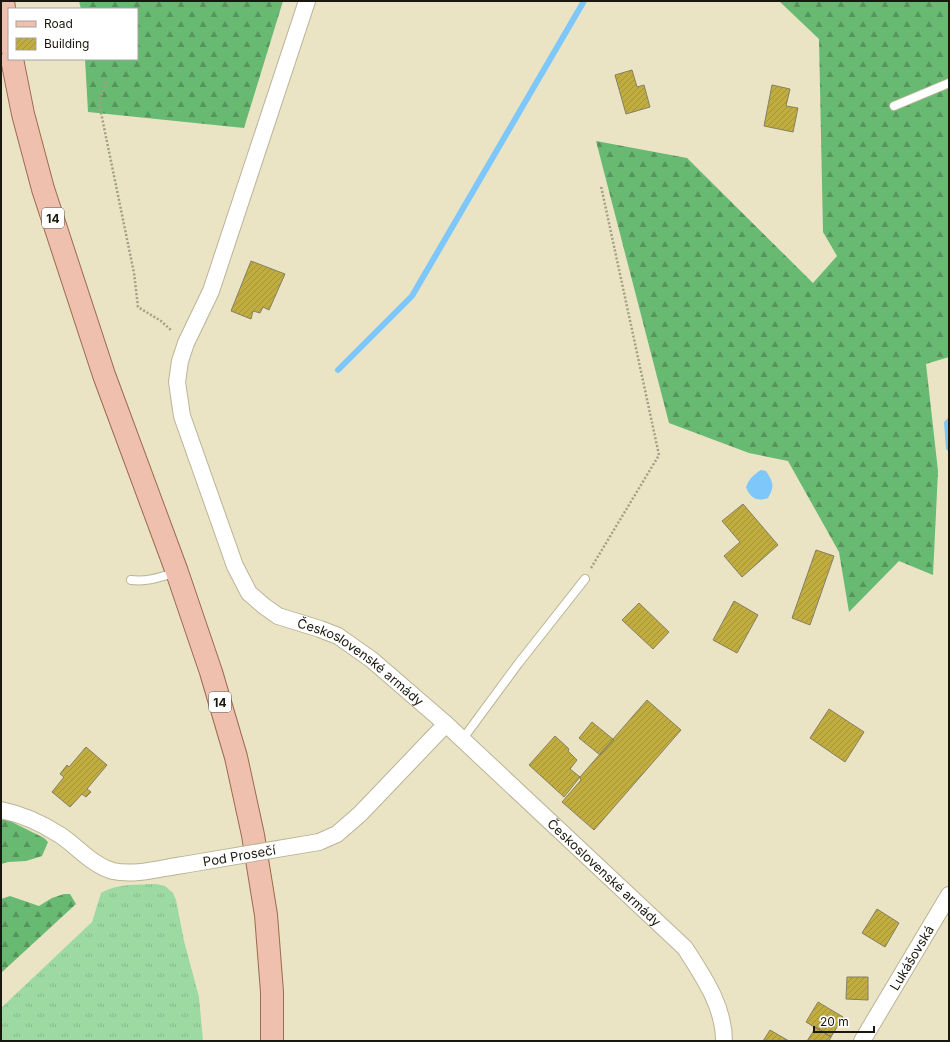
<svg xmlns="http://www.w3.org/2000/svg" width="950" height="1042" viewBox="0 0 950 1042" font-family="Inter,sans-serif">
	<defs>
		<pattern id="grass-tufts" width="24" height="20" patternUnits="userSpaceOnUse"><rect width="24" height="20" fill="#9cdaa1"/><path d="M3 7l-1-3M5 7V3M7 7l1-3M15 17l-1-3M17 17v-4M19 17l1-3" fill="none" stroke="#86ba89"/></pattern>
		<pattern id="forest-firs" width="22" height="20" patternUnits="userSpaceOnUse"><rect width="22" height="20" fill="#68b972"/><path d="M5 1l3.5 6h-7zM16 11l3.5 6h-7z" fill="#55955c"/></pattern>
		<pattern id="building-hatch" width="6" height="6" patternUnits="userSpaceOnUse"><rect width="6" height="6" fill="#c1ad3f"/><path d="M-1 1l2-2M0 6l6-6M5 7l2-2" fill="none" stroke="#a59436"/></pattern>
	</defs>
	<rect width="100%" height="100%" fill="#eae4c5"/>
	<path fill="url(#grass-tufts)" d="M156 884 165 886 173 893 176 900 184 941 199 997 203 1041H1V1008L92 922 101 893C118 883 137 885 156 884Z"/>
	<path fill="url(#forest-firs)" d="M79 1H283L244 128 88 112 85 59H137V9H81Z
		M779 1H949V357L926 364 938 471 933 575 899 561 849 612 839 552 788 461 749 453 669 423 596 141 687 158 813 283 837 256 823 232 819 39Z
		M1 820H8L44 838 48 842 42 856 26 861 8 862 1 864Z
		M64 894H70L76 904 1 973V899L10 896 39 906 52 898Z"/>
	<path fill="#7dc7fa" d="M949 417V452L946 449 944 422Z
		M761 470 766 471C773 482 775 486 768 498 757 502 750 498 746 487 749 479 753 475 761 470Z"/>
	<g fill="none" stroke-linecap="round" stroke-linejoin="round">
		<path stroke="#7dc7fa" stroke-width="6" d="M338 370 412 296 584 1"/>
	</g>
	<path fill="url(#building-hatch)" stroke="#847f63" d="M632 70 637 87 644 85 650 107 626 114 615 75Z
		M772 85 790 89 786 106 798 108 793 132 764 126Z
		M251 261 285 274 269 310 263 307 260 313 253 311 251 319 231 311Z
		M743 504 778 545 742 577 724 556 740 542 722 521Z
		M816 550 834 556 810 625 792 618Z
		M734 601 758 615 737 653 713 640Z
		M639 603 669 632 653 649 622 620Z
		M647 700 681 730 594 830 562 802 581 780 580 777Z
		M829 709 864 732 845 762 810 738Z
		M592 722 614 740 600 755 579 738Z
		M555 736 569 749 568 751 577 760 570 769 580 777 564 797 529 765Z
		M86 747 107 765 87 789 91 792 86 797 82 794 70 807 52 792 64 777 60 774 67 765 69 767Z
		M877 909 899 923 885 947 862 933Z
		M847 977H868V1000L846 999Z
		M818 1002 843 1017 831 1037 806 1022Z
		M816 1027 831 1037 829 1041H807Z
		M770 1030 789 1041H763Z"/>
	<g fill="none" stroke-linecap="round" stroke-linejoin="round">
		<g stroke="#b9b496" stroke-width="10">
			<path id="lane" d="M894 106 949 83
				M131 580C148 582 161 577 177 572
				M462 740 518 664 585 579"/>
		</g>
		<g stroke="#b9b496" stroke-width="18">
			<g id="street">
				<path id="s1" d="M307 1 211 291 186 343 180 361 177 382 182 416 235 566 249 593 264 606 278 616 320 629 338 636 372 660 446 724 685 948C703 976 724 1006 724 1041"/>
				<path d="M1 810C21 814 43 824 60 835 78 847 92 865 113 871 135 876 161 868 183 865"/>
				<path d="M319 842 337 834 360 814 446 724"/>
				<path id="s2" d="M862 1041 949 895"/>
			</g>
		</g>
		<g stroke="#9d6a52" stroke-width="24">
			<path id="primary" d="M3 1 9 44
				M12 59 23 114 43 189 104 375 177 572 211 672 236 757 253 835 266 915 272 992V1041"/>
		</g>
		<path stroke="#a39e86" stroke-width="2.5" stroke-dasharray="2 2" stroke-linecap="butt" d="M106 82 99 103 134 273 138 307 161 321 172 331
			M591 568 659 455 601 186"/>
		<use href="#lane" stroke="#fff" stroke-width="8"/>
		<use href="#street" stroke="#fff" stroke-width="16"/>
		<use href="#primary" stroke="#eec0ad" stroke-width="22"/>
		<g stroke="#b9b496" stroke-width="18" stroke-linecap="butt">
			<g id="street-bridge">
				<path id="s3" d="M183 865 319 842"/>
			</g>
		</g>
		<use href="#street-bridge" stroke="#fff" stroke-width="16"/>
	</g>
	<g text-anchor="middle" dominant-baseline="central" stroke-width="3.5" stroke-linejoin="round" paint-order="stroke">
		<g fill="#fff" stroke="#5f5d56" stroke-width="1">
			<rect x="42" y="208" width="22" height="20" rx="3"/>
			<rect x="209" y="692" width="22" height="20" rx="3"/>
		</g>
		<g font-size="12" font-weight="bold" fill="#1a180d">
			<text x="53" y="218">14</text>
			<text x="220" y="702">14</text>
		</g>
		<g font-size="13" fill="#1a180d" stroke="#fff">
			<text stroke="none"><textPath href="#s1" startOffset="760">Československé armády</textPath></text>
			<text stroke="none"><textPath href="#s3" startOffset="57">Pod Prosečí</textPath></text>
			<text stroke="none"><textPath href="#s1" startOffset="1084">Československé armády</textPath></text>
			<text stroke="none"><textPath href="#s2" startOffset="97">Lukášovská</textPath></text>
		</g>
	</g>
	<rect width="950" height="1042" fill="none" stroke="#1a180d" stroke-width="4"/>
	<rect x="8" y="8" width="130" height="52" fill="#ffffff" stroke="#a3a39e"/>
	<rect x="16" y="21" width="20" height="6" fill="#eec0ad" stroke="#a3a39e"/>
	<text x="44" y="28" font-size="12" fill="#1a180d">Road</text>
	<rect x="16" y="38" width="20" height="12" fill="url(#building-hatch)" stroke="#a3a39e"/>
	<text x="44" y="48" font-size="12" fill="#1a180d">Building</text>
	<path d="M814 1026v6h60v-6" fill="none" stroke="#1a180d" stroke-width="2"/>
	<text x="820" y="1026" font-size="12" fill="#1a180d" stroke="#ffffff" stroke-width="3" paint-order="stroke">20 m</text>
</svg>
